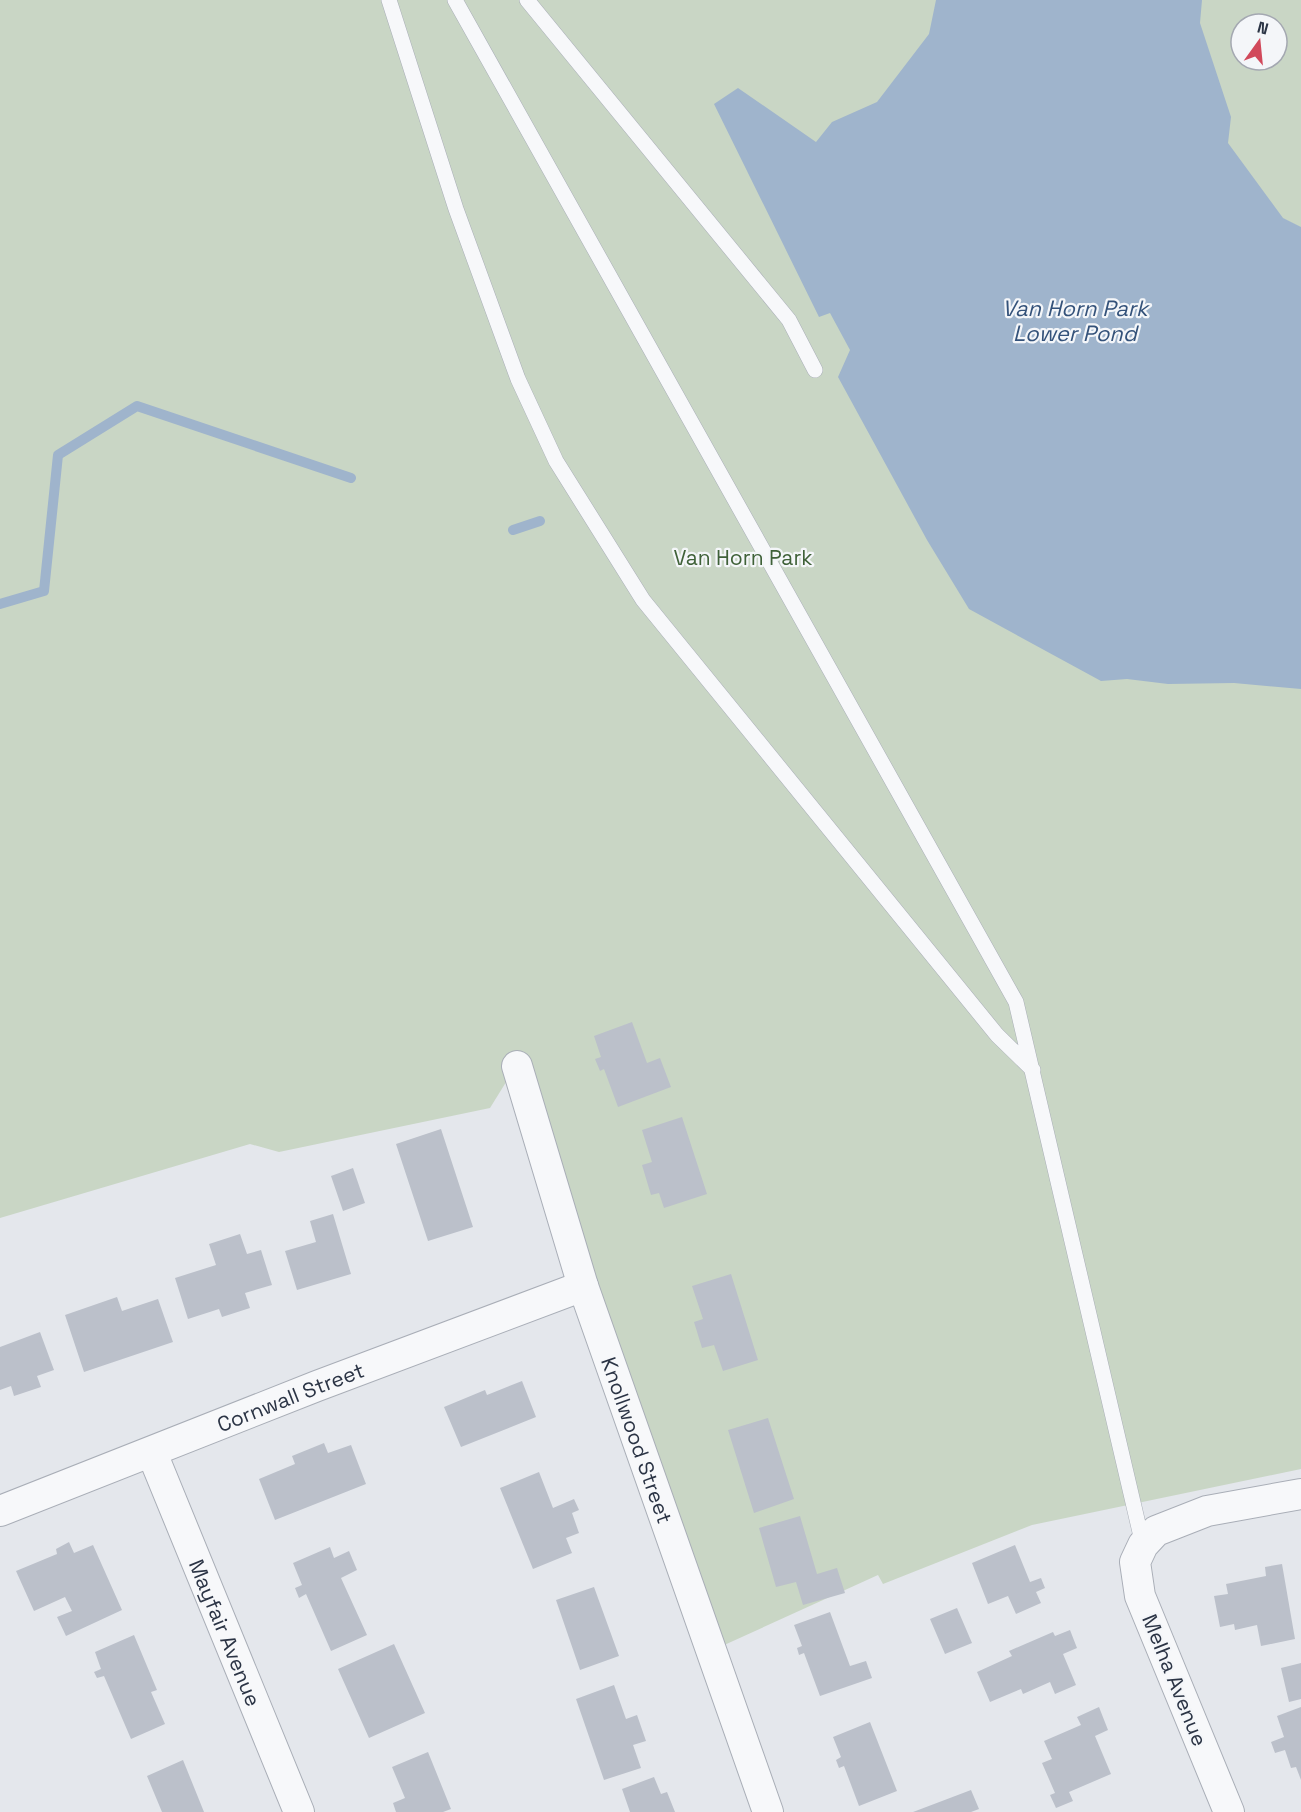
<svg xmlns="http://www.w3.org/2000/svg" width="1301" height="1812" viewBox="0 0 1301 1812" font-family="'Space Grotesk',sans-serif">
	<rect width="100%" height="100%" fill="#e4e7ec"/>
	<path fill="#c9d6c5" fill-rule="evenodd" d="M0 0H1301V1469L1032 1525 883 1584 878 1575 711 1651 516 1066 490 1108 279 1152 250 1144 0 1218ZM1241 24H1277V60H1241Z"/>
	<path fill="#9fb4cc" d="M936 0H1202L1200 23 1231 117 1228 143 1283 218 1301 227V689L1234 683 1168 684 1127 679 1101 681 969 609 927 540 838 377 850 350 830 313 819 317 714 104 738 88 816 142 832 122 877 102 929 34Z"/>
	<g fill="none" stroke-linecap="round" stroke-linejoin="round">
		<path stroke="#9fb4cc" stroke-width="10" d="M513 530 540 521
			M0 604 44 591 58 455 137 406 351 478"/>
	</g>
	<path fill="#bbc0ca" d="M632 1022 647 1063 660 1058 671 1087 618 1107 604 1069 600 1071 595 1059 601 1057 594 1036Z
		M682 1117 707 1194 664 1208 659 1193 651 1195 642 1165 652 1162 642 1130Z
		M441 1129 473 1227 428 1241 396 1144Z
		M353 1168 365 1203 343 1211 331 1176Z
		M333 1214 351 1274 297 1290 285 1251 316 1242 310 1221Z
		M240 1234 247 1254 261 1250 272 1285 245 1293 250 1308 222 1317 219 1309 188 1319 175 1278 216 1265 209 1244Z
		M731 1274 758 1360 723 1371 714 1345 702 1348 694 1322 703 1319 692 1286Z
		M117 1297 122 1311 158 1299 173 1342 84 1372 65 1315Z
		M40 1332 54 1370 37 1376 41 1387 14 1396 11 1386 0 1390V1347Z
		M522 1381 536 1417 461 1447 444 1407 485 1390 487 1395Z
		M768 1418 794 1499 754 1513 728 1430Z
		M324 1443 328 1453 351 1445 366 1484 275 1520 259 1479 295 1464 292 1456Z
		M539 1472 553 1508 574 1499 579 1510 572 1513 579 1533 566 1538 572 1553 533 1569 500 1488Z
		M800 1516 817 1574 837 1568 845 1593 803 1605 796 1582 776 1587 759 1528Z
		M69 1542 74 1553 93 1545 122 1610 66 1636 57 1617 72 1611 65 1597 34 1611 16 1571 57 1554 56 1549Z
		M1015 1545 1030 1582 1041 1578 1045 1588 1036 1592 1041 1603 1016 1614 1008 1596 988 1604 972 1563Z
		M330 1547 334 1558 349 1551 357 1570 341 1578 367 1635 331 1651 306 1594 299 1598 295 1588 302 1585 293 1563Z
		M1282 1564 1295 1639 1261 1646 1257 1625 1235 1630 1234 1624 1220 1627 1214 1596 1228 1594 1226 1584 1266 1576 1265 1567Z
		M594 1587 619 1656 580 1670 556 1600Z
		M957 1608 972 1643 945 1654 930 1619Z
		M830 1612 850 1666 866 1661 872 1678 820 1696 804 1653 799 1655 797 1648 802 1646 794 1625Z
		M1070 1630 1077 1648 1063 1654 1076 1685 1055 1694 1050 1682 1023 1694 1021 1689 990 1702 977 1672 1012 1656 1009 1651 1053 1632 1055 1636Z
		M134 1635 157 1690 151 1692 165 1724 131 1739 104 1676 97 1678 94 1672 101 1669 95 1652Z
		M394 1644 425 1713 369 1738 338 1669Z
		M1301 1663V1699L1289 1702 1281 1668Z
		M614 1685 626 1719 637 1715 646 1741 633 1745 641 1768 604 1780 576 1699Z
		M1099 1707 1108 1730 1095 1736 1111 1774 1069 1792 1073 1801 1056 1808 1050 1795 1055 1793 1042 1763 1052 1759 1044 1741 1081 1725 1077 1717Z
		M1301 1707V1780L1296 1767 1291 1768 1285 1750 1275 1753 1271 1742 1284 1737 1277 1716Z
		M870 1722 897 1791 859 1806 844 1766 839 1768 836 1760 841 1757 833 1737Z
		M428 1752 451 1809 443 1812H396L393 1803 405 1798 392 1767Z
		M183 1760 204 1812H162L147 1776Z
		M654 1777 661 1794 667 1792 675 1812H630L622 1789Z
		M971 1790 979 1809 971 1812H913Z"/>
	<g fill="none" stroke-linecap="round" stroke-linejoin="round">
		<g stroke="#a9aeb7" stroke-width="16">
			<path id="service" d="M389 0 456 209 518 379 556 461 643 600 997 1035 1033 1070
				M455 0 1016 1002 1143 1545
				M527 0 789 320 815 370"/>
		</g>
		<g stroke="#a9aeb7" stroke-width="32">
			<g id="minor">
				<path id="s1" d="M517 1066 583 1286 768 1812"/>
				<path id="s2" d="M152 1453 299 1812"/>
				<path id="s3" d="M0 1511 317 1386 583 1286"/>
				<path d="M1229 1812 1140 1596 1135 1562 1143 1545 1156 1531 1207 1511 1301 1494"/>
			</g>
		</g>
		<use href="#service" stroke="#f7f8fa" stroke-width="15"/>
		<use href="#minor" stroke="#f7f8fa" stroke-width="30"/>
	</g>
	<g text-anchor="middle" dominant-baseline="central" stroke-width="4.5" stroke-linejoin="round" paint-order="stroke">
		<g font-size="21" fill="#3f6138" stroke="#f4f6f9">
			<text x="743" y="557">Van Horn Park</text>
		</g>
		<g font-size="21" fill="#2b3445" stroke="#f4f6f9">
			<text stroke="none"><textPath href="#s3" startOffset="312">Cornwall Street</textPath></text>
			<text stroke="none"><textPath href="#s1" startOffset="393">Knollwood Street</textPath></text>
			<text stroke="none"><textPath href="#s2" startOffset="194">Mayfair Avenue</textPath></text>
			<text transform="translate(1175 1680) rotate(68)">Melha Avenue</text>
		</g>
		<g font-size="22" font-style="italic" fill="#34527a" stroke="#f4f6f9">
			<text x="1075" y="308">Van Horn Park<tspan x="1075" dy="25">Lower Pond</tspan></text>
		</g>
	</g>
	<g transform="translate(1259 42) rotate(15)"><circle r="28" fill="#f4f6f9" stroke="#a4a8b1" stroke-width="1.5"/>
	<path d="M0-4.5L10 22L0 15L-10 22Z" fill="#d1495b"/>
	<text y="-9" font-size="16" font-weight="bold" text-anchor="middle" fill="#2b3445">N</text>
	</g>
</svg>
